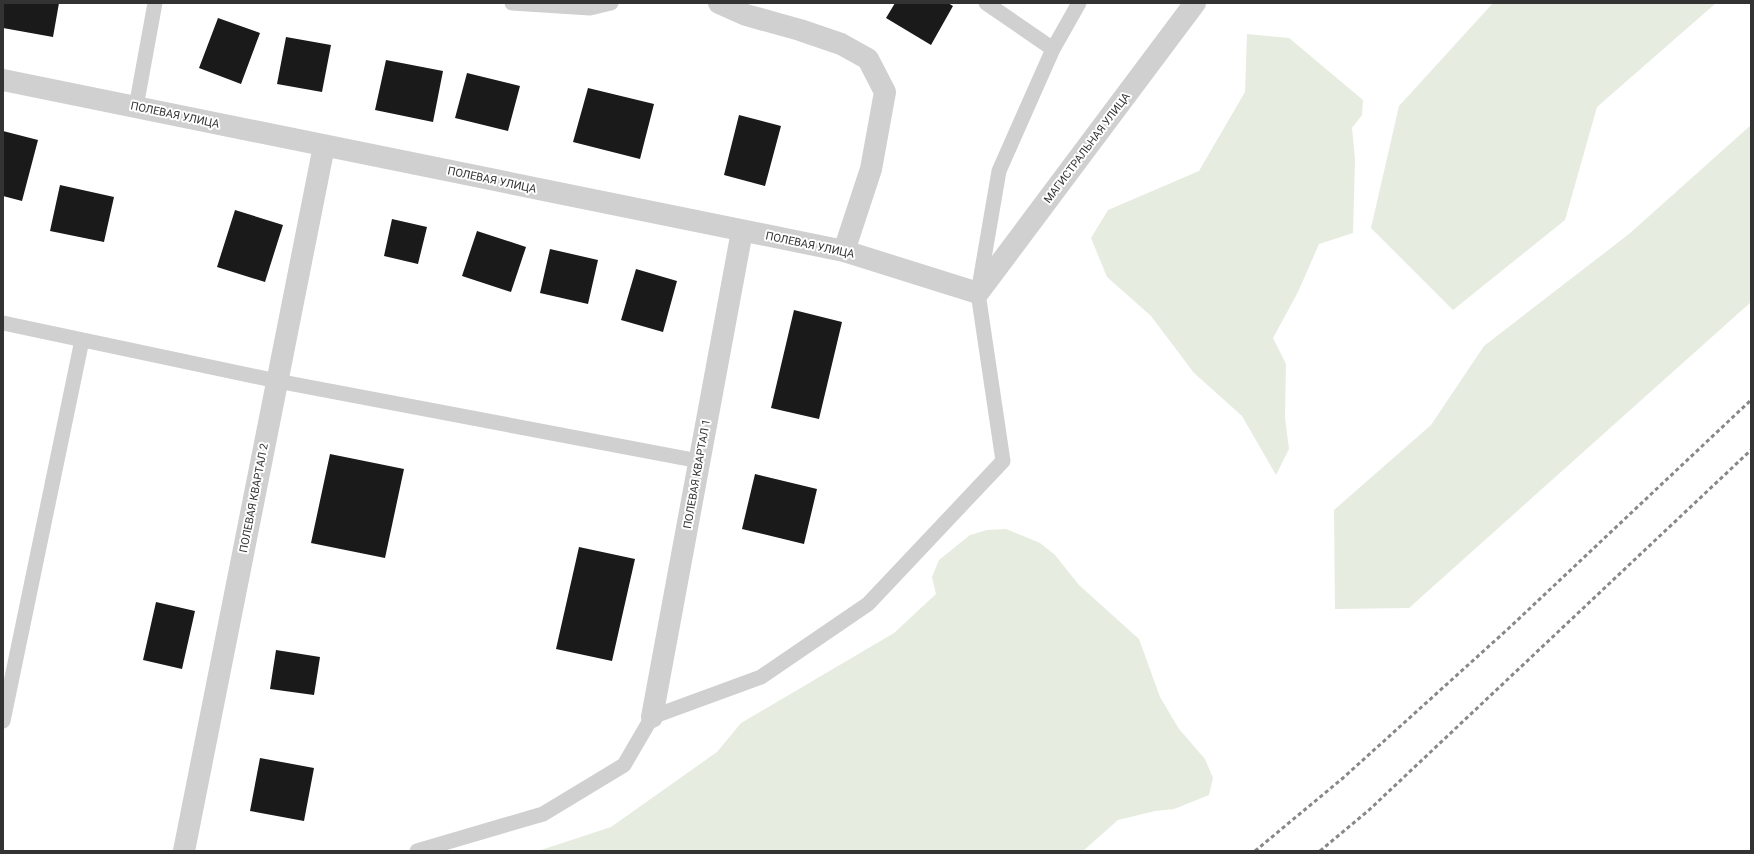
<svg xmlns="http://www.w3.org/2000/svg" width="1754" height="854" viewBox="0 0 1754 854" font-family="Roboto,sans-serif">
	<rect width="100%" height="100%" fill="#fff"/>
	<path fill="#e6ecdf" d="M1493 3H1716L1597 107 1565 220 1453 310 1371 228 1399 106Z
		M1247 34 1289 38 1363 100 1362 115 1352 128 1355 159 1353 233 1319 244 1298 292 1273 338 1286 364 1285 417 1289 449 1276 475 1242 416 1194 373 1151 316 1107 277 1091 238 1108 210 1199 171 1245 92Z
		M1751 125V302L1409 608 1335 609 1334 510 1431 425 1484 346 1629 234Z
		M1006 529 1040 543 1055 555 1079 585 1139 639 1160 697 1179 729 1205 759 1213 778 1209 795 1174 809 1155 811 1118 820 1083 851H538L611 827 717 752 741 723 894 633 936 594 932 577 939 560 970 535 987 530Z"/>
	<path fill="#1a1a1a" d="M3 3H59L53 37 3 28Z
		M895 3H948L953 6 931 45 886 18Z
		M218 18 260 33 241 84 199 68Z
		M286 37 331 45 322 92 277 84Z
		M386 60 443 71 433 122 375 110Z
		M467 73 520 86 508 131 455 118Z
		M588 88 654 104 640 159 573 142Z
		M739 115 781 126 765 186 724 175Z
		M3 131 38 140 22 201 3 196Z
		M60 185 114 197 104 242 50 231Z
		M235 210 283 225 265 282 217 267Z
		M392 219 427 227 418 264 384 256Z
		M477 231 526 247 511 292 462 276Z
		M550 249 598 260 588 304 540 293Z
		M636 269 677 281 663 332 621 320Z
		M794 310 842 322 819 419 771 408Z
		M330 454 404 469 385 558 311 543Z
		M755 474 817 489 804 544 742 529Z
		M579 547 635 559 612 661 556 649Z
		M156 602 195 611 182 669 143 660Z
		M276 650 320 657 314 695 270 689Z
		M260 758 314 768 304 821 250 811Z"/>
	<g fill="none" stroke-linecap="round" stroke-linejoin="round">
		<path stroke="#d0d0d0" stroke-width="15" d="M512 3 590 8 611 3
			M986 3 1053 49
			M136 107 155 3
			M3 323 277 381 699 461
			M3 721 82 340
			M417 851 543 814 624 765 652 717 761 677 868 604 1003 461 978 293 999 171 1053 49 1079 3"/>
		<path stroke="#d0d0d0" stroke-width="22" d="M719 3 746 15 800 30 841 44 868 59 885 92 871 169 844 251
			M3 80 844 251 978 293 1195 3
			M652 717 742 231
			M184 851 324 146"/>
		<path stroke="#888" stroke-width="3" stroke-dasharray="4 3" stroke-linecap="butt" d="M1255 851 1343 778 1509 628 1751 400
			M1320 851 1369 810 1751 450"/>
	</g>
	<g text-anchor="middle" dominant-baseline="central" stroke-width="4" stroke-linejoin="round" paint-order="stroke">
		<g font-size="11" fill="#333" stroke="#fff">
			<text transform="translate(175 115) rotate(12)">ПОЛЕВАЯ УЛИЦА</text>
			<text transform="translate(1087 148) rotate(-53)">МАГИСТРАЛЬНАЯ УЛИЦА</text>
			<text transform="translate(492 180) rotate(12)">ПОЛЕВАЯ УЛИЦА</text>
			<text transform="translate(810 245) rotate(12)">ПОЛЕВАЯ УЛИЦА</text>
			<text transform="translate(697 474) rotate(-80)">ПОЛЕВАЯ КВАРТАЛ 1</text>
			<text transform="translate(254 498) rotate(-79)">ПОЛЕВАЯ КВАРТАЛ 2</text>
		</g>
	</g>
	<rect width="1754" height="854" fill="none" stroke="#333333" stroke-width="8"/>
</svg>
